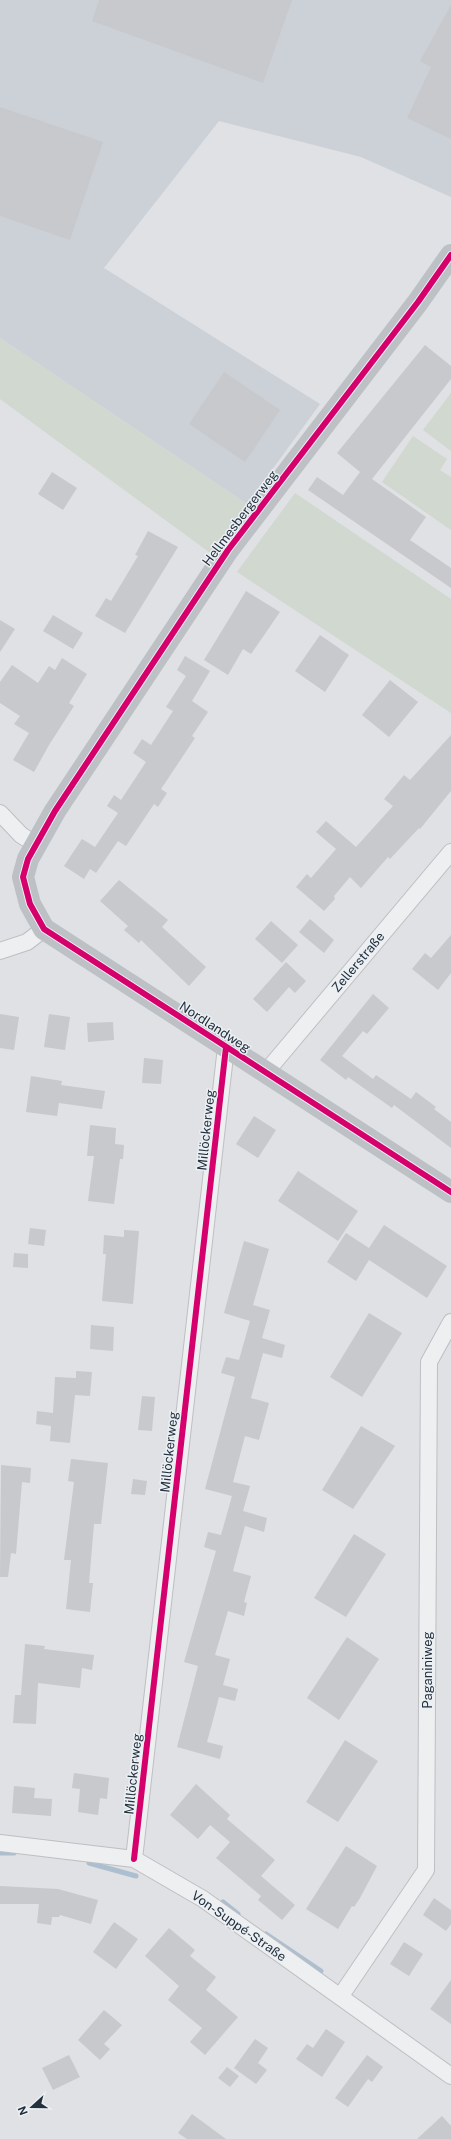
<svg xmlns="http://www.w3.org/2000/svg" width="451" height="2139" viewBox="0 0 451 2139" font-family="'Public Sans',sans-serif">
	<rect width="100%" height="100%" fill="#dfe1e4"/>
	<path fill="#ccd1d8" d="M0 0H451V197L361 157 219 121 104 268 320 404 247 504 0 338Z"/>
	<path fill="#d0d8cf" d="M0 338 247 504 213 555 0 399Z
		M451 393V451L423 430Z
		M413 436 447 459 440 470 451 477V530L382 482Z
		M295 493 451 599V713L237 572Z"/>
	<g fill="none" stroke-linecap="round" stroke-linejoin="round">
		<path stroke="#abbfd0" stroke-width="5" d="M0 1853H14
			M89 1863 136 1876
			M223 1902 238 1914
			M266 1934 321 1971"/>
	</g>
	<path fill="#c7c9cc" d="M99 0H292L263 83 92 21Z
		M451 5V139L407 118 431 67 420 61Z
		M0 107 103 142 70 240 0 216Z
		M425 345 451 366V379L372 479 426 517 410 540 451 568V588L308 490 317 477 343 495 360 472 337 453Z
		M224 372 280 410 245 462 189 424Z
		M52 472 77 488 63 510 38 494Z
		M148 531 178 547 125 633 95 616 106 598 111 601 138 556 135 555Z
		M246 591 280 612 251 654 243 649 228 675 204 660Z
		M53 615 83 633 73 649 43 631Z
		M0 620 15 629 0 652Z
		M320 635 349 655 325 692 295 671Z
		M185 656 210 671 192 701 208 712 192 736 195 738 161 789 167 793 158 807 154 804 126 846 118 841 96 873 90 869 84 879 64 866 82 839 95 847 118 813 107 806 114 795 121 800 146 762 133 753 142 739 151 745 173 711 166 707 186 676 177 670Z
		M62 658 87 674 69 703 74 706 49 745 34 772 13 760 29 733 14 724 20 716 0 703V682L12 665 38 683 49 666 55 670Z
		M390 680 418 702 389 737 362 715Z
		M451 735V791L420 829 419 828 390 859 388 857 361 888 350 877 334 896 335 899 324 911 296 887 307 874 311 878 336 849 316 832 326 821 356 847 393 806 384 799 404 775 410 780Z
		M119 880 168 920 162 927 206 967 189 986 141 940 139 943 124 930 128 926 100 901Z
		M310 919 334 940 324 953 299 932Z
		M271 921 298 945 282 963 255 939Z
		M451 935V973L438 990 412 969 425 953 431 958Z
		M286 962 306 981 295 993 289 987 267 1012 253 999Z
		M373 994 389 1008 367 1034 363 1031 342 1056 373 1079 376 1075 411 1099 416 1092 436 1107 434 1109 451 1122V1148L394 1105 392 1108 348 1077 346 1080 320 1060Z
		M0 1014 19 1017 14 1050 0 1048Z
		M49 1014 70 1017 65 1050 44 1047Z
		M113 1022 114 1040 88 1042 87 1023Z
		M144 1058 163 1060 161 1084 142 1083Z
		M31 1076 62 1081 61 1085 105 1091 102 1109 59 1103 57 1116 26 1112Z
		M254 1116 276 1130 258 1158 236 1144Z
		M90 1125 116 1128 115 1144 124 1145 123 1159H120L114 1204 88 1201 94 1156H87Z
		M298 1171 358 1211 338 1241 278 1201Z
		M384 1225 447 1266 427 1298 369 1260 356 1281 327 1262 346 1233 369 1248Z
		M30 1228 46 1230 44 1246 28 1244Z
		M124 1230 139 1231 133 1304 102 1301 106 1254H103L104 1235 124 1237Z
		M244 1241 269 1249 253 1305 270 1310 262 1338 285 1345 282 1358 263 1353 251 1398 269 1403 259 1440 245 1436 233 1482 250 1486 243 1511 267 1518 264 1532 245 1526 233 1571 251 1576 244 1602 247 1603 244 1616 228 1611 215 1655 230 1659 223 1685 238 1689 235 1701 219 1697 213 1720 207 1742 223 1746 220 1759 177 1747 198 1666 184 1662 216 1551 204 1547 208 1532 221 1535 232 1496 205 1489 235 1377 221 1373 226 1357 239 1360 250 1321 224 1313Z
		M14 1253 28 1254V1268L13 1267Z
		M369 1313 402 1333 362 1397 330 1377Z
		M91 1325 114 1327 113 1351 90 1349Z
		M76 1371 92 1372 90 1396 75 1395 70 1443 50 1441 51 1426 36 1424 37 1411 53 1413 55 1377 76 1378Z
		M142 1396 155 1397 152 1431 138 1430Z
		M361 1426 395 1446 353 1509 322 1490Z
		M71 1459 108 1463 101 1524H94L89 1583H93L90 1612 66 1609 71 1560H64L74 1482 68 1481Z
		M1 1465 31 1468 30 1483 22 1482 16 1554 11 1553 8 1577H0Z
		M133 1479 147 1481 145 1495 131 1494Z
		M354 1534 386 1554 346 1617 314 1598Z
		M347 1637 379 1659 339 1720 307 1698Z
		M25 1644 45 1646 44 1649 94 1655 92 1670 82 1668 80 1688 38 1683 36 1724 13 1723 15 1695H21Z
		M345 1740 378 1761 338 1822 306 1802Z
		M74 1773 109 1778 107 1799 100 1798 98 1815 78 1812 80 1789 72 1788Z
		M196 1784 230 1815 227 1819 275 1860 261 1876 295 1905 282 1920 258 1900 261 1896 216 1858 230 1842 210 1825 198 1839 170 1815Z
		M14 1786 35 1788 34 1798 52 1799 51 1816 12 1813Z
		M346 1846 377 1866 360 1898 354 1907 352 1906 338 1929 306 1909Z
		M0 1886 58 1889 98 1900 91 1924 60 1915 59 1917H52L51 1925 37 1923 39 1904H0Z
		M434 1898 451 1910V1924L446 1931 423 1915Z
		M114 1922 138 1939 116 1969 93 1952Z
		M169 1928 195 1950 190 1956 216 1977 206 1990 238 2017 205 2055 190 2042 202 2028 168 2000 179 1986 145 1956Z
		M404 1942 423 1954 409 1976 390 1964Z
		M451 1980V2024L430 2009Z
		M104 2010 122 2025 104 2044 110 2049 100 2060 78 2040Z
		M326 2029 345 2042 322 2077 296 2059 307 2044 313 2048Z
		M255 2039 268 2048 258 2063 267 2070 256 2084 234 2068Z
		M69 2055 80 2077 53 2090 42 2068Z
		M367 2055 383 2067 372 2082 368 2079 348 2107 335 2098Z
		M227 2067 239 2076 230 2087 218 2078Z
		M192 2114 226 2139H187L178 2133Z
		M442 2116 451 2126V2139H417Z"/>
	<g fill="none" stroke-linecap="round" stroke-linejoin="round">
		<g stroke="#bdbfc2" stroke-width="18">
			<path id="street" d="M0 813 21 835 35 844
				M0 951 27 942 44 929
				M266 1072 451 852
				M0 1843 134 1859 203 1899 451 2076
				M134 1859 226 1047
				M340 1997 426 1870 429 1362 451 1322"/>
		</g>
		<use href="#street" stroke="#eeeff1" stroke-width="16"/>
		<path stroke="#bdc0c4" stroke-width="22" d="M451 255 418 302 228 550 55 811 28 859 23 877 30 904 44 929 451 1192"/>
		<g stroke="#ebf0f4" stroke-width="8">
			<path id="cycleway" d="M451 255 418 302 228 550 55 811 28 859 23 877 30 904 44 929 451 1192
				M134 1859 226 1047"/>
		</g>
		<use href="#cycleway" stroke="#d6006c" stroke-width="6"/>
	</g>
	<g text-anchor="middle" dominant-baseline="central" stroke-width="3" stroke-linejoin="round" paint-order="stroke">
		<g font-size="13" fill="#25303d" stroke="#ebf0f4">
			<text transform="translate(240 518) rotate(-53)">Hellmesbergerweg</text>
			<text transform="translate(358 962) rotate(-50)">Zellerstraße</text>
			<text transform="translate(215 1027) rotate(33)">Nordlandweg</text>
			<text transform="translate(206 1130) rotate(-84)">Millöckerweg</text>
			<text transform="translate(169 1452) rotate(-84)">Millöckerweg</text>
			<text transform="translate(427 1670) rotate(-90)">Paganiniweg</text>
			<text transform="translate(133 1774) rotate(-84)">Millöckerweg</text>
			<text transform="translate(239 1926) rotate(35)">Von-Suppé-Straße</text>
		</g>
	</g>
	<g transform="translate(32 2107) rotate(249)" stroke="#ebf0f4" stroke-width="3" paint-order="stroke">
	<path d="M0-3L7 15L0 10L-7 15Z" fill="#25303d"/>
	<text y="-6" font-size="11" font-weight="bold" text-anchor="middle" fill="#25303d">N</text>
	</g>
</svg>
